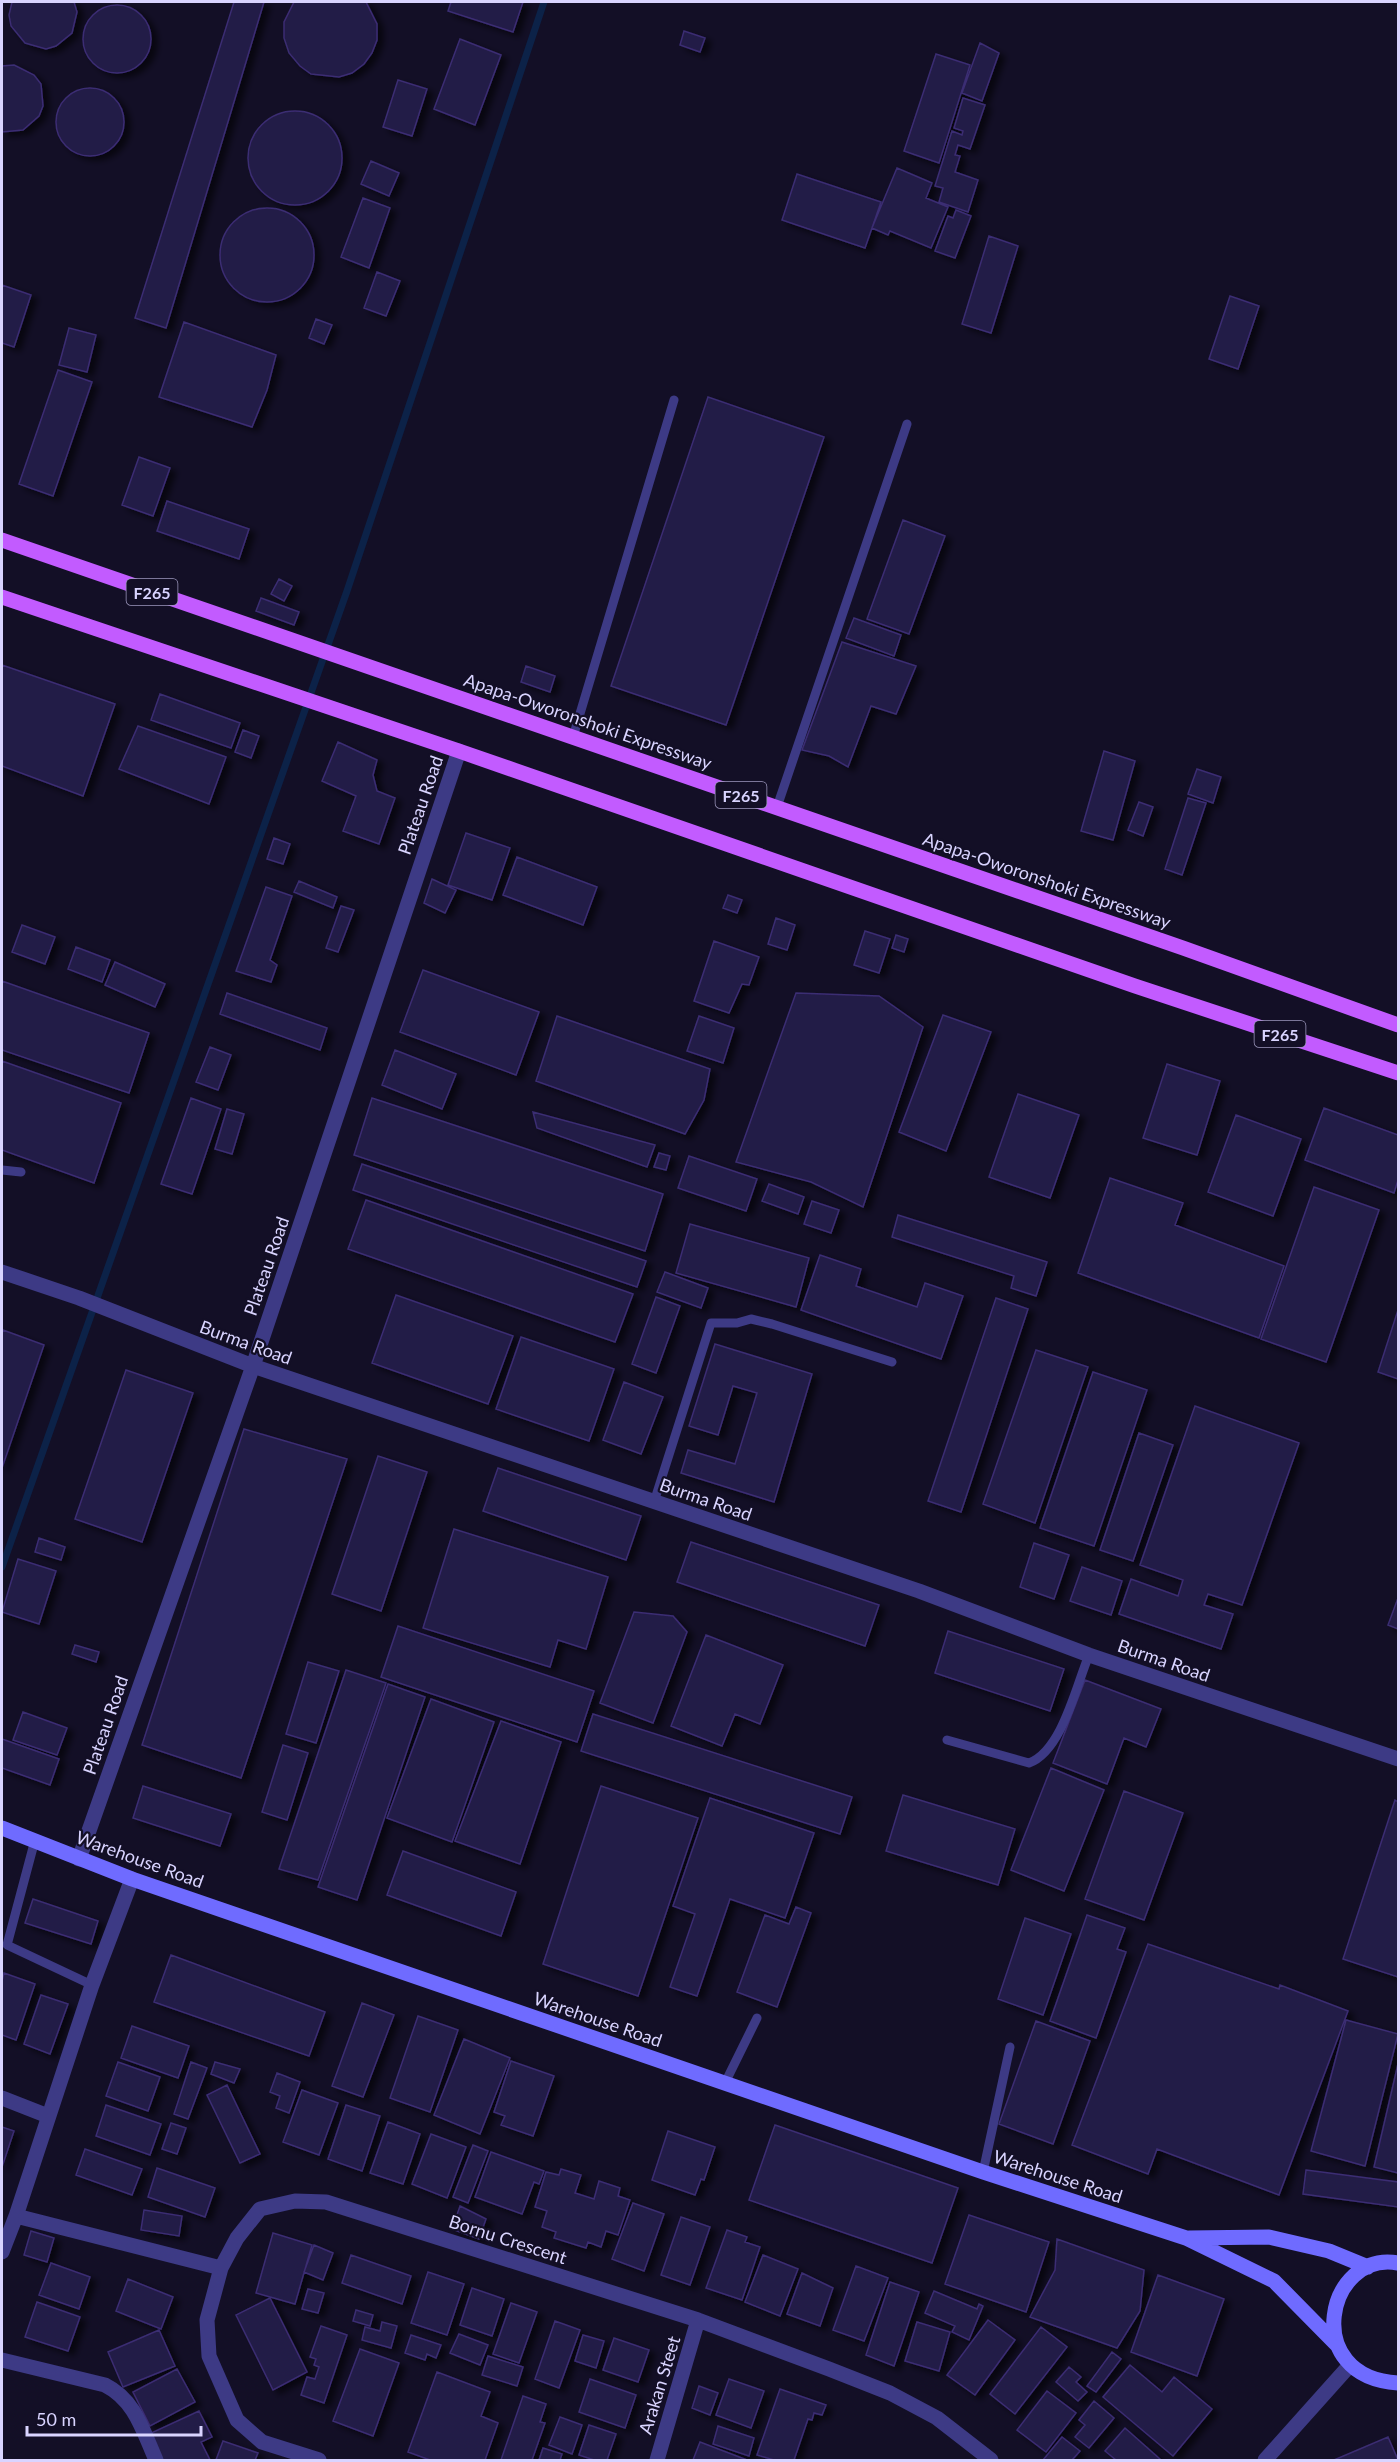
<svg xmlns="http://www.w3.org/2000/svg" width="1400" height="2462" viewBox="0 0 1400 2462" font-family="Lato,sans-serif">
	<defs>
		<filter id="shadow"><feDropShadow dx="6" dy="4" stdDeviation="3" flood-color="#0009"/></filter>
	</defs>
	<rect width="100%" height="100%" fill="#130f26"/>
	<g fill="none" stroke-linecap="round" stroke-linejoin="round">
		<path stroke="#0c2248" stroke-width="7" d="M2 1567 347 591 544 2"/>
	</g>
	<path fill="#241b47" stroke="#3b2d73" stroke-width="1.5" filter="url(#shadow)" d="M12 2H74L77 12 72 33 56 46 46 49 25 43 11 26 9 15Z
		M234 2H264L166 328 135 318Z
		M294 2H366L377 24V40L372 53 364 64 352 73 339 77 311 74 300 66 289 53 284 38V22Z
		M451 2H523L513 32 448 11Z
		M83 39a34 34 0 1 1 68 0a34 34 0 1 1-68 0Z
		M684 31 705 38 700 52 680 45Z
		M460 39 501 55 475 125 434 109Z
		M980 43 999 53 982 101 962 93Z
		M936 54 970 65 939 163 904 151Z
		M14 65 34 75 41 84 43 106 39 116 23 130 2 132V66Z
		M398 80 427 89 412 136 383 127Z
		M56 122a34 34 0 1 1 68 0a34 34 0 1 1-68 0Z
		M963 98 985 105 970 149 958 145 955 155 960 156 955 172 978 180 968 212 939 202 943 188 935 186 952 131 962 135 963 131 954 128Z
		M248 158a47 47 0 1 1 94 0a47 47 0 1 1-94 0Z
		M371 161 399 173 389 196 361 184Z
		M897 168 932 183 926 198 948 207 931 248 890 231 888 235 872 228Z
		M797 174 881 202 865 248 782 220Z
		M363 198 390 208 369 268 341 257Z
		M220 255a47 47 0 1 1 94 0a47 47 0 1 1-94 0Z
		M956 210 971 216 955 258 935 251 948 216 953 218Z
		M989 236 1018 246 991 333 962 324Z
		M377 272 400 281 386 316 364 308Z
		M2 285 31 295 14 347 2 343Z
		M1230 296 1259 306 1238 369 1209 359Z
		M316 319 332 325 324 344 309 338Z
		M184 322 276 355 267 390 252 427 159 397Z
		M69 328 96 335 87 372 59 365Z
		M58 370 92 382 53 496 19 484Z
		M708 397 824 437 726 725 611 686Z
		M139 457 170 468 153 516 122 505Z
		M167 501 249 529 239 559 157 531Z
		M903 520 945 536 909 634 867 619Z
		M279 579 292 586 284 601 271 594Z
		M261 598 299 612 294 625 256 611Z
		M854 618 901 635 894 656 846 638Z
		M842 642 916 666 896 714 871 706 848 767 829 756 802 750Z
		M2 665 115 704 83 796 2 766Z
		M526 666 555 676 550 692 521 682Z
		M160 694 240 723 231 748 151 720Z
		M138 726 226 757 209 804 119 769Z
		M243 730 259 736 251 758 235 752Z
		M338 742 377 760 373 775 377 791 395 798 379 844 343 831 356 796 322 781Z
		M1104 751 1135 761 1113 840 1081 831Z
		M1197 769 1221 777 1213 803 1188 794Z
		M1188 798 1206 803 1182 875 1165 869Z
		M1139 802 1153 807 1143 836 1128 830Z
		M466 833 510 848 492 900 448 885Z
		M274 838 290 844 283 864 267 859Z
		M517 857 597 887 583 925 503 895Z
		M432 879 456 890 445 913 424 903Z
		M299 881 337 897 333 908 294 892Z
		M266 887 292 896 270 960 277 965 271 982 236 971Z
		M728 895 742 900 737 913 723 908Z
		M341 906 354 910 338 952 326 948Z
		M776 918 795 925 787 950 768 944Z
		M22 925 55 937 45 964 12 952Z
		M865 931 890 939 879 973 854 965Z
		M896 935 908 939 904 952 892 948Z
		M714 941 759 957 749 985 742 984 729 1013 694 1001Z
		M76 947 110 960 102 982 68 969Z
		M115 962 165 984 155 1007 105 985Z
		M423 970 539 1012 516 1075 400 1032Z
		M2 981 149 1033 129 1093 2 1050Z
		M227 993 327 1028 320 1050 220 1014Z
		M796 993 879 996 923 1027 863 1207 811 1182 736 1162Z
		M943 1015 991 1032 946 1151 899 1132Z
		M557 1016 710 1069 704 1100 685 1134 536 1081Z
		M699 1016 734 1028 723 1063 687 1051Z
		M210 1047 231 1055 218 1090 196 1082Z
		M395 1050 456 1074 442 1109 382 1085Z
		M2 1061 121 1103 94 1183 2 1150Z
		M1167 1064 1220 1081 1197 1155 1143 1138Z
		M1018 1094 1079 1115 1050 1198 989 1177Z
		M191 1098 221 1109 192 1194 161 1184Z
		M372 1098 663 1194 645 1251 354 1155Z
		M1324 1108 1398 1135V1180L1394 1193 1305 1160Z
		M227 1109 244 1114 232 1154 215 1149Z
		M533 1112 655 1145 647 1167 537 1128Z
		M1236 1115 1301 1139 1273 1216 1208 1192Z
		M659 1153 670 1156 666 1170 654 1167Z
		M689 1156 757 1179 746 1211 678 1188Z
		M362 1164 646 1261 637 1287 353 1190Z
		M1110 1178 1183 1203 1175 1225 1284 1266 1259 1338 1078 1273Z
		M769 1184 804 1197 798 1214 762 1201Z
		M1314 1187 1379 1210 1326 1362 1261 1339Z
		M366 1200 633 1294 615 1342 348 1249Z
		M812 1201 839 1210 831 1233 804 1224Z
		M898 1215 1047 1262 1036 1296 1011 1288 1014 1276 892 1237Z
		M690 1224 809 1258 796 1307 676 1273Z
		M820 1255 861 1269 856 1286 917 1307 925 1283 963 1296 941 1359 801 1310Z
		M665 1272 708 1288 701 1308 657 1292Z
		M396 1295 513 1336 488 1404 372 1363Z
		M656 1297 680 1306 656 1373 632 1364Z
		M996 1298 1028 1309 961 1512 928 1501Z
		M1398 1310V1379L1378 1372Z
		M3 1330 44 1345 2 1468V1334Z
		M521 1337 614 1369 589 1441 496 1409Z
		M715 1344 812 1374 774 1502 681 1473 688 1450 735 1464 757 1393 733 1386 718 1435 689 1426Z
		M1036 1350 1088 1367 1035 1523 983 1504Z
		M126 1370 193 1393 142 1542 75 1519Z
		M1093 1372 1147 1390 1094 1546 1040 1528Z
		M624 1382 663 1397 641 1454 603 1440Z
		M1195 1406 1299 1443 1242 1605 1208 1594 1204 1605 1233 1614 1221 1649 1119 1614 1131 1579 1178 1596 1183 1580 1140 1565Z
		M244 1429 347 1459 241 1778 142 1745Z
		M1139 1433 1173 1445 1133 1561 1100 1550Z
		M378 1456 427 1472 381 1611 332 1594Z
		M498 1468 641 1516 626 1560 483 1511Z
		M454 1529 608 1577 586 1649 558 1640 550 1667 423 1628Z
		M39 1538 65 1547 61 1560 35 1552Z
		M691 1542 879 1605 865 1646 677 1582Z
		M1034 1543 1069 1555 1054 1599 1020 1587Z
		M18 1559 56 1571 39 1624 2 1612Z
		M1082 1567 1122 1581 1111 1615 1070 1601Z
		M1398 1598V1629L1388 1625Z
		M634 1612 673 1616 687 1632 653 1723 600 1703Z
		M398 1626 594 1691 577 1742 381 1677Z
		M948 1631 1064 1669 1050 1711 935 1673Z
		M706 1635 783 1665 760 1724 735 1714 722 1746 671 1726Z
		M75 1645 99 1652 96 1662 72 1654Z
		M308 1662 339 1671 316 1743 286 1734Z
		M346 1670 386 1683 318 1880 279 1869Z
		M1085 1680 1161 1709 1146 1747 1124 1738 1107 1784 1053 1763Z
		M388 1684 425 1697 357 1900 318 1887Z
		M431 1699 494 1722 452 1842 387 1818Z
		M23 1712 67 1728 57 1755 13 1740Z
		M593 1714 852 1797 840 1834 581 1751Z
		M501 1721 561 1742 520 1864 455 1841Z
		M2 1739 59 1759 50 1785 2 1768Z
		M283 1745 308 1753 287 1820 262 1812Z
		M1051 1768 1104 1790 1064 1891 1011 1870Z
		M143 1786 231 1814 220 1846 133 1818Z
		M601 1786 698 1818 638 1996 543 1964Z
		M1124 1791 1183 1813 1144 1920 1085 1899Z
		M903 1795 1015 1829 998 1885 886 1851Z
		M710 1798 814 1833 785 1918 730 1899 697 1996 670 1987 695 1914 673 1906Z
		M1395 1800 1398 1802V1977L1343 1959Z
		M403 1851 516 1892 501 1936 387 1895Z
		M33 1899 98 1921 91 1944 25 1923Z
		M796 1907 811 1913 777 2007 737 1992 765 1915 789 1924Z
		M1087 1915 1125 1928 1117 1949 1126 1952 1096 2038 1050 2021Z
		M1025 1918 1071 1934 1043 2015 998 1999Z
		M1148 1944 1279 1989 1280 1985 1348 2011 1279 2195 1157 2149 1148 2174 1072 2145Z
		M171 1955 325 2012 309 2056 154 2002Z
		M4 1973 35 1984 16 2040 2 2035V1981Z
		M41 1995 68 2004 50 2054 24 2044Z
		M362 2003 394 2015 363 2097 332 2086Z
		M418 2016 458 2030 430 2112 390 2098Z
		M1346 2020 1398 2034 1365 2166 1311 2151Z
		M1036 2021 1090 2041 1053 2144 999 2124Z
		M132 2026 189 2046 178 2078 121 2058Z
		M464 2039 510 2058 480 2134 434 2115Z
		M511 2061 554 2076 533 2136 501 2125 505 2116 494 2112Z
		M118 2062 160 2077 148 2111 106 2096Z
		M191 2062 207 2068 188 2119 174 2114Z
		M215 2062 240 2069 234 2083 211 2074Z
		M1398 2064V2173L1374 2167Z
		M277 2073 300 2082 289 2113 276 2108 280 2096 270 2092Z
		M227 2085 260 2154 240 2163 207 2095Z
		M302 2090 338 2103 319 2155 283 2142Z
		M106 2105 161 2124 150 2155 96 2136Z
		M346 2105 380 2116 362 2171 328 2159Z
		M388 2122 420 2134 403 2184 370 2173Z
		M171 2123 186 2128 177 2154 162 2149Z
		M775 2125 958 2188 932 2263 749 2200Z
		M2 2127 14 2131 2 2167Z
		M668 2131 715 2147 704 2180 701 2179 695 2195 652 2180Z
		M431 2134 466 2147 447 2198 412 2184Z
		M473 2145 488 2151 468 2203 453 2197Z
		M85 2149 142 2169 132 2195 76 2175Z
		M491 2152 544 2171 539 2184 534 2182 522 2214 475 2197Z
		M157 2168 215 2188 205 2217 148 2197Z
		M561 2169 581 2175 575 2193 594 2199 599 2181 620 2188 618 2196 630 2200 618 2235 606 2231 601 2247 588 2242 586 2248 554 2238 556 2232 542 2227 547 2211 535 2207 546 2172 559 2175Z
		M1306 2170 1398 2182V2207L1303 2194Z
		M633 2203 664 2214 644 2271 612 2259Z
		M460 2206 486 2219 479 2239 452 2229Z
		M144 2210 182 2216 179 2236 141 2230Z
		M969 2215 1049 2242 1026 2312 945 2284Z
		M681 2217 710 2227 690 2285 661 2275Z
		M727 2230 747 2237 745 2242 760 2247 742 2300 706 2288Z
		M31 2231 54 2238 47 2262 24 2255Z
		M273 2233 312 2245 295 2304 256 2293Z
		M1057 2239 1144 2270 1140 2311 1117 2348 1030 2317 1055 2270Z
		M314 2245 333 2253 323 2280 304 2272Z
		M351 2255 411 2276 402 2304 342 2283Z
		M763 2255 798 2269 780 2316 745 2302Z
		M51 2263 90 2277 79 2309 39 2295Z
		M856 2266 888 2278 864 2341 833 2330Z
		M428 2272 464 2284 447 2335 411 2323Z
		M802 2273 833 2288 820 2326 787 2314Z
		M1158 2275 1224 2299 1197 2376 1131 2352Z
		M128 2279 173 2297 161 2329 116 2311Z
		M890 2282 919 2292 894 2366 866 2355Z
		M472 2288 504 2299 492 2336 460 2325Z
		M308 2289 324 2293 318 2313 302 2309Z
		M934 2291 977 2309 979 2304 983 2306 969 2340 952 2332 955 2326 925 2313Z
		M270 2298 307 2372 273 2390 236 2315Z
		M37 2302 80 2317 68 2351 25 2337Z
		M511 2303 537 2312 519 2363 493 2354Z
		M356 2310 373 2315 370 2326 353 2321Z
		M988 2320 1015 2340 975 2395 947 2375Z
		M555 2321 580 2330 559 2388 535 2379Z
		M382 2322 397 2326 391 2348 362 2340 365 2327 380 2331Z
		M917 2322 950 2332 939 2371 905 2361Z
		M321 2326 347 2335 324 2403 301 2395 307 2377 315 2379 319 2367 314 2365 316 2359 310 2357Z
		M1041 2327 1067 2347 1015 2414 990 2394Z
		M159 2330 175 2366 123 2387 108 2352Z
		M459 2334 488 2345 480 2365 450 2353Z
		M411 2335 441 2345 436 2358 427 2354 425 2360 405 2353Z
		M583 2335 604 2341 596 2368 575 2361Z
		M614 2338 649 2350 638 2382 603 2370Z
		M360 2349 399 2363 373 2436 333 2421Z
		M1112 2352 1121 2359 1096 2392 1087 2386Z
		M488 2356 523 2367 517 2386 482 2375Z
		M1130 2365 1162 2392 1174 2377 1212 2409 1173 2456 1103 2397Z
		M1069 2367 1081 2377 1076 2382 1087 2392 1078 2401 1056 2382Z
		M177 2369 195 2402 150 2426 133 2392Z
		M437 2372 490 2392 481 2416 498 2423 485 2460H430L408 2452Z
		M590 2379 636 2395 625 2428 579 2412Z
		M729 2379 764 2391 751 2428 716 2415Z
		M699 2386 718 2393 710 2415 692 2408Z
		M780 2389 826 2405 822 2415 814 2413 812 2420 808 2419 794 2460H774L757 2455Z
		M1047 2391 1076 2413 1046 2452 1017 2430Z
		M523 2396 546 2404 540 2422 545 2423 532 2460H501Z
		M1094 2401 1114 2418 1089 2448 1075 2437 1085 2425 1079 2420Z
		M199 2411 212 2437 201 2442 210 2460H162L149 2434Z
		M560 2417 582 2425 572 2454 549 2445Z
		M589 2425 616 2434 607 2460H594L579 2455Z
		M718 2426 754 2438 749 2456 713 2444Z
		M1125 2428 1161 2460H1116L1105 2451Z
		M1062 2437 1080 2451 1072 2460H1043Z
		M1388 2437 1398 2460H1334Z
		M223 2441 258 2453 255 2460H216Z
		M700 2442 747 2460H693Z
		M543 2448 562 2454 560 2460H539Z"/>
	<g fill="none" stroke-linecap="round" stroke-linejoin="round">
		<path stroke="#3d3a85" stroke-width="9" d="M573 737 674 400
			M777 807 907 424
			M2 1170 21 1172
			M654 1502 711 1323H737L751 1319 772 1324 892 1362
			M947 1740 1029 1763C1062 1751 1076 1686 1089 1655
			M35 1840 7 1945 92 1985
			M725 2083 757 2018
			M983 2172 1010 2047"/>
		<path stroke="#3d3a85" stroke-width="15" d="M2 1272 79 1298 253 1366 919 1591 1089 1655 1398 1759
			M79 1859 253 1366 459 751
			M2 2098 48 2116
			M16 2216 221 2268
			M2 2252 16 2216 92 1985 132 1879
			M2 2360 105 2385C135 2400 143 2431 156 2460
			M319 2460 262 2442 237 2420 209 2356 207 2320 221 2268 237 2238 260 2209 295 2201 326 2202 698 2320 829 2369 890 2393 937 2418 991 2460
			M657 2460 698 2320
			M1265 2460 1350 2365"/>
		<path stroke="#6f6bff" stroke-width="15" d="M2 1828 132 1879 983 2172 1186 2238 1274 2281 1337 2345
			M1189 2238 1269 2237 1329 2251 1368 2267
			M1398 2263C1327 2250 1299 2377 1398 2383"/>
		<path stroke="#c25bff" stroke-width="15" d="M2 540 1183 948 1398 1025
			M2 597 459 751 1135 986 1398 1073"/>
	</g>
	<g text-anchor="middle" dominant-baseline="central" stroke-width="4.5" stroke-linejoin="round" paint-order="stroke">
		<g fill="#130f26" stroke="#9e99be" stroke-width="1.5">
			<rect x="126.5" y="579" width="51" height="26" rx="4.5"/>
			<rect x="715.5" y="782" width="51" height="26" rx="4.5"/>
			<rect x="1254.5" y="1021" width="51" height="26" rx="4.5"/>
		</g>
		<g font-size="16" font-weight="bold" fill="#d9d4ff">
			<text x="152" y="592">F265</text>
			<text x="741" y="795">F265</text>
			<text x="1280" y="1034">F265</text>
		</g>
		<g font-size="18" fill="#d9d4ff" stroke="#130f26">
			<text transform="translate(588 721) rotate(19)">Apapa-Oworonshoki Expressway</text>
			<text transform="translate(420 805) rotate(-71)">Plateau Road</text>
			<text transform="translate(1047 880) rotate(19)">Apapa-Oworonshoki Expressway</text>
			<text transform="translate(266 1266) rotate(-71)">Plateau Road</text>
			<text transform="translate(246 1342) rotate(20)">Burma Road</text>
			<text transform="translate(706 1499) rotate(19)">Burma Road</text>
			<text transform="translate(1164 1660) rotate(19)">Burma Road</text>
			<text transform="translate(105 1725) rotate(-71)">Plateau Road</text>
			<text transform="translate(140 1859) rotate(20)">Warehouse Road</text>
			<text transform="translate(598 2019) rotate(19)">Warehouse Road</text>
			<text transform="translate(1058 2176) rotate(18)">Warehouse Road</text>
			<text transform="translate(508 2239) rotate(18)">Bornu Crescent</text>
			<text transform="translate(659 2385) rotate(-73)">Arakan Steet</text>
		</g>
	</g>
	<rect width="1400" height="2462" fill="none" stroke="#d9d4ff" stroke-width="6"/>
	<path d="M27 2426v9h174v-9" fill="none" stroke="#d9d4ff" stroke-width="3"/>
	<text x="36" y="2426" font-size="18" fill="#d9d4ff" stroke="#130f26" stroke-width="4.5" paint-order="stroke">50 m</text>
</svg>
